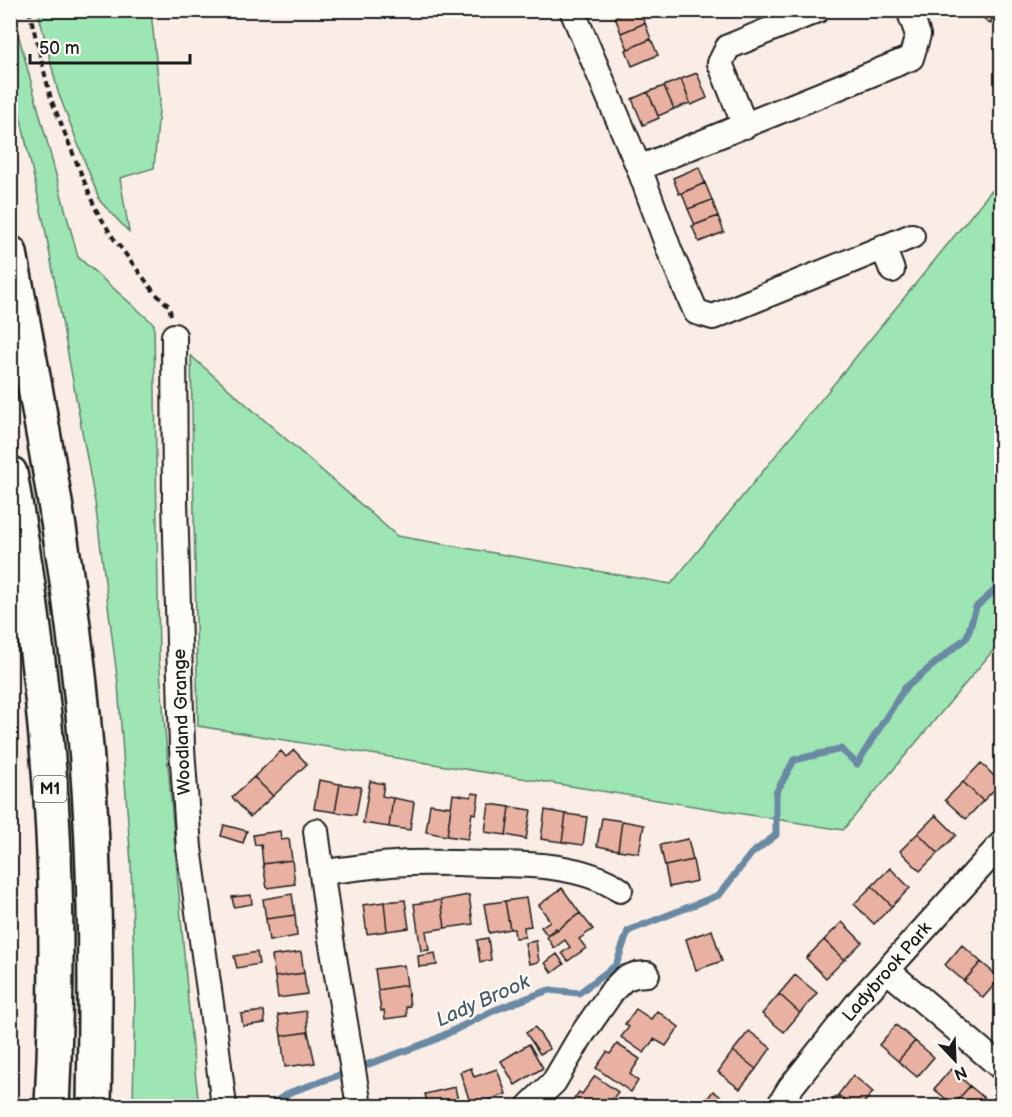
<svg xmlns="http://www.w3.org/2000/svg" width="1012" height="1117" viewBox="0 0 1012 1117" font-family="'Balsamiq Sans',sans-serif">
	<rect width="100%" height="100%" fill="#f9ede6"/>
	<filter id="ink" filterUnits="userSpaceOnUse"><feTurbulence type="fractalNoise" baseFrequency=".0167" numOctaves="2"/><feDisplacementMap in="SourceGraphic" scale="12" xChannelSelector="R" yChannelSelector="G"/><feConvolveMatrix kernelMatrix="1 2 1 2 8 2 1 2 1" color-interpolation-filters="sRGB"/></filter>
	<g filter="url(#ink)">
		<path fill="#9de5b3" stroke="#5c8068" stroke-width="1.5" d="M10 11H12L78 257 154 324 159 659 191 1036 199 1106H133L135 989 131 864 118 684 95 502 45 228 11 75Z
			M38 11H151L160 98 154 168 120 178 129 232 100 201 58 92Z
			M991 191 1002 198 1001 641 843 830 198 726 191 356 397 536 671 584Z
			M10 732 17 922 14 1106H10Z"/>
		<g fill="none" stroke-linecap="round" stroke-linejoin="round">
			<path stroke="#6b8aa4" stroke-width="7" d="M358 1068 432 1041 495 1010 549 990 579 993 616 965 628 931 719 895 751 854 776 835V793L794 760 841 749 857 764 904 689 967 637 976 607 1002 584
				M268 1106 291 1092 348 1072"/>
		</g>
		<path fill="#e9b1a1" stroke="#1c1c1c" stroke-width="1.5" d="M630 10H639L645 23 621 33 615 17Z
			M972 10H997L990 23Z
			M997 10H1002V29L990 23Z
			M645 23 651 39 628 49 621 33Z
			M651 39 658 55 632 66 626 50Z
			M697 73 707 98 691 105 681 79Z
			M681 79 690 103 674 109 664 86Z
			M664 86 674 109 658 116 648 92Z
			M648 92 659 118 643 125 632 99Z
			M699 167 705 183 679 194 673 178Z
			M705 183 712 200 688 209 682 193Z
			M712 200 718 216 695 225 688 209Z
			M718 216 724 232 699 242 692 226Z
			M294 750 307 764 273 796 254 777 281 751 286 757Z
			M981 763 1001 783 983 801 963 782Z
			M254 777 273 796 250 817 232 797Z
			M319 780 340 784 335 812 314 809Z
			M370 781 384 784 382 796 393 798 389 827 363 823Z
			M963 782 983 801 966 819 945 800Z
			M340 784 361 787 356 815 335 812Z
			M472 793 479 794 476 814 472 813 468 839 447 836 453 794 471 797Z
			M393 798 414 802 410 830 389 827Z
			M430 804 451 807 447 836 426 832Z
			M489 804 510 807 506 835 485 832Z
			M510 807 531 810 526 839 506 835Z
			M545 810 566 814 562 842 541 839Z
			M566 814 587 817 583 845 562 842Z
			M936 815 956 835 938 853 918 833Z
			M602 818 622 821 618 850 597 846Z
			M622 821 644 825 639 853 618 850Z
			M224 825 247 831 243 843 221 836Z
			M280 831 281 840 289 839 292 860 263 864 261 844 255 845 253 835Z
			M918 833 938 853 920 871 900 851Z
			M688 839 693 860 665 866 660 845Z
			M292 860 295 884 267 888 263 864Z
			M693 860 697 881 669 887 665 866Z
			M890 868 910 888 892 906 872 886Z
			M872 886 892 906 874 924 854 904Z
			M562 888 580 913 557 930 556 928 547 935 541 927 550 921 539 905Z
			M292 894 295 915 266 919 263 899Z
			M251 895 252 904 234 907 232 897Z
			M469 895 473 924 445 928 441 900Z
			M526 898 531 926 524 927 525 937 515 938 514 929H510L505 901Z
			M405 900 409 928 387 931 384 902Z
			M441 900 445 928 426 931 429 950 421 951 414 904Z
			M505 901 510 929 489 933 484 904Z
			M384 902 387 931 367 934 363 905Z
			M580 913 593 929 579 939 586 948 568 961 562 953 570 947 565 940 554 948 547 937Z
			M295 915 297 936 269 941 266 919Z
			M842 922 862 942 844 960 824 940Z
			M712 930 722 961 696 970 686 939Z
			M488 938 491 960 480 962 477 940Z
			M824 940 844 960 826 978 806 958Z
			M536 941 539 962 529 964 525 943Z
			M962 945 981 962 964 981 945 965Z
			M257 952 259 964 237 968 234 956Z
			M301 952 304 973 275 977 272 956Z
			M435 953 437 965 419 967 418 956Z
			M557 954 564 964 552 973 545 963Z
			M981 962 1000 978 983 998 964 981Z
			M404 965 407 985 378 990 375 969Z
			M304 973 307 994 278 998 275 977Z
			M795 975 817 993 800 1013 779 994Z
			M407 985 410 1006 406 1007 407 1016 385 1019 384 1010 381 1011 378 990Z
			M779 994 800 1013 784 1032 762 1014Z
			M636 1009 651 1019 657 1011 679 1027 666 1046 654 1039 644 1053 621 1037 629 1027 625 1024Z
			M264 1011 265 1023 243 1026 241 1014Z
			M306 1011 308 1032 281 1036 278 1015Z
			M896 1025 915 1041 898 1061 879 1045Z
			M535 1027 550 1049 540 1054 526 1033Z
			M749 1031 771 1048 756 1069 733 1051Z
			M308 1032 315 1063 285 1067 281 1036Z
			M915 1041 934 1057 917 1077 898 1061Z
			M529 1044 543 1068 515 1085 501 1061Z
			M617 1044 640 1059 630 1074 638 1081 631 1092 596 1068 607 1052 610 1054Z
			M733 1051 756 1069 740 1089 718 1072Z
			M471 1068 474 1077 497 1069 506 1094 478 1104 476 1100 470 1102 460 1072Z
			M951 1069 970 1086 953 1105 934 1089Z
			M853 1075 873 1092 861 1106H853L838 1095Z
			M595 1076 618 1092 607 1106H569L579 1092 582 1094Z
			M970 1086 989 1102 985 1106H954L953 1105Z
			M455 1087 459 1106H428L425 1094Z
			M713 1091 734 1106H702Z
			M838 1095 853 1106H828Z"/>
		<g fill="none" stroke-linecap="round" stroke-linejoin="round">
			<g stroke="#1c1c1c" stroke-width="28">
				<path id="minor" d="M572 10 639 168 670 252 696 312 713 317 912 236
					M745 126 720 63 728 47 818 10
					M639 168 911 58 918 35 909 10
					M883 247 892 270
					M174 336 175 501 182 748 189 848 213 1018 224 1106
					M316 831 330 933 359 1106
					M322 872C350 869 380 864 409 863 435 862 461 863 487 864 529 864 584 865 620 890
					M887 970 1002 1068
					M529 1106 554 1082 581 1036 613 990 624 979 635 975 647 974
					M779 1106 790 1088 860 1000 1002 843"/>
			</g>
			<g stroke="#1c1c1c" stroke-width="38">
				<path id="highway" d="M10 253C40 412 71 574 85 736 96 860 96 982 94 1106
					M10 473C26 564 39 656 47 748 58 867 58 987 52 1106"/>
			</g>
			<path stroke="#1c1c1c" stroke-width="4" stroke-dasharray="6 4.5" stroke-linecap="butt" d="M29 10 51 99 95 208 114 239 155 293 169 306 171 315"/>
			<use href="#minor" stroke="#fdfcf7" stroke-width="24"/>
			<use href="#highway" stroke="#fdfcf7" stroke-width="33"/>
		</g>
	</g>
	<g text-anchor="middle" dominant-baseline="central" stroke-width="4.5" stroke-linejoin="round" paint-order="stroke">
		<rect fill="#fdfcf7" stroke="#605f5e" stroke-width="1.5" x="33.5" y="776" width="33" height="26" rx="4.5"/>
		<g font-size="16" font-weight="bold" fill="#1c1c1c">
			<text x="50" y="789">M1</text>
		</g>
		<g font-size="18" fill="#1c1c1c" stroke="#fdfcf7">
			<text transform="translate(182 722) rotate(-92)">Woodland Grange</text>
			<text transform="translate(887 972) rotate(-49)">Ladybrook Park</text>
		</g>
		<g font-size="20" font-style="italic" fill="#4a5c6b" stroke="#fdfcf7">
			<text transform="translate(483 1001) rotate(-24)">Lady Brook</text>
		</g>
	</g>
	<rect width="1012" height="1117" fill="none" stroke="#fdfcf7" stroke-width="36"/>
	<rect x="18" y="18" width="976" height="1081" fill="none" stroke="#1c1c1c" stroke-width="2" filter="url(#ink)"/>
	<g transform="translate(955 1060) rotate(157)" stroke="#fdfcf7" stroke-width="4.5" paint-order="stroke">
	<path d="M0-4.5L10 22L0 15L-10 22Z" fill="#1c1c1c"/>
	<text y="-9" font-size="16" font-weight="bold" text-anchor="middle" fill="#1c1c1c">N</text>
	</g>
	<path d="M30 54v9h160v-9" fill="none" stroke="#1c1c1c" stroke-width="3"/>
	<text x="39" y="54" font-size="18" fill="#1c1c1c" stroke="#fdfcf7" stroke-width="4.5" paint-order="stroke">50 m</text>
</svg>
